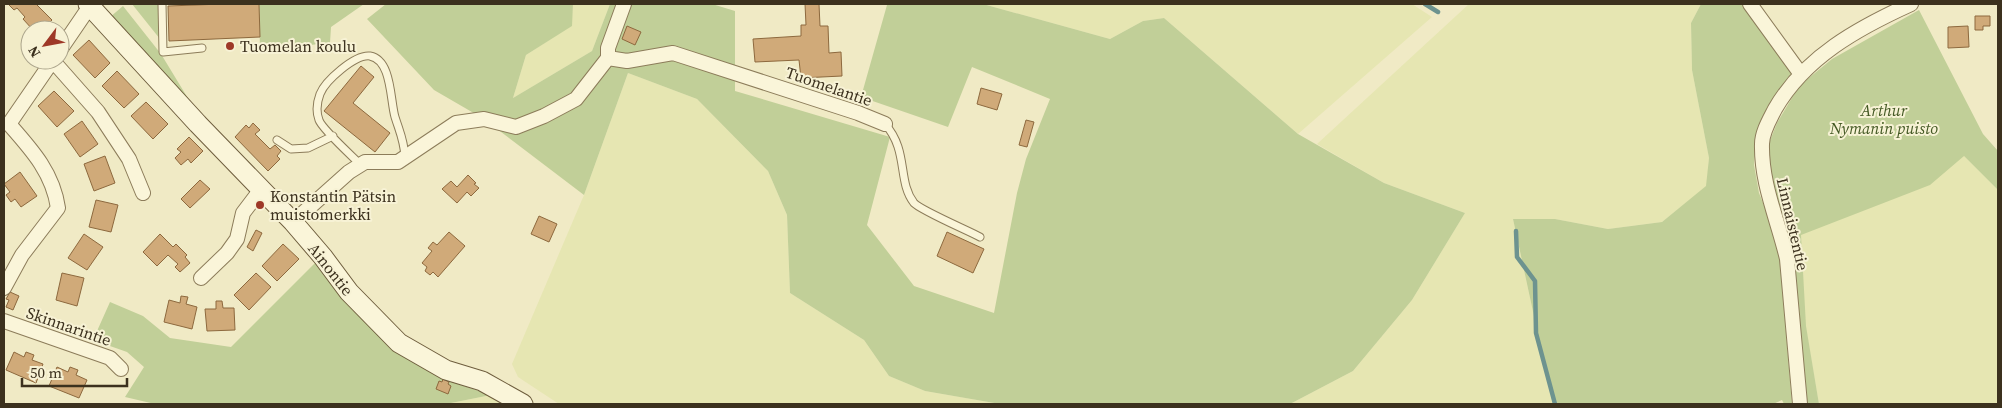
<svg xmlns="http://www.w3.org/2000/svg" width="2002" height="408" viewBox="0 0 2002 408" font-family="'Source Serif 4',serif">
	<rect width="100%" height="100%" fill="#f0eac5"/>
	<path fill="#e6e6b2" d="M573 4H610L592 51 513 98 526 55 571 26Z
		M983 4H1412L1432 17 1298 134 1164 18 1143 21 1110 39Z
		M1469 4H1701L1691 23 1692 70 1709 158 1707 186 1662 222 1608 229 1555 219H1513L1553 404H1290L1353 371 1412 300 1465 213 1384 183 1317 144Z
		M628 73 697 99 768 171 787 215 790 293 864 340 889 376 925 391 1000 404H559L518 377 512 364 584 195Z
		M1776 154 1964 156 1998 190V404H1819Z
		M491 395 506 404H446Z"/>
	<path fill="#c1cf98" d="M132 4H159L160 39Z
		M259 4H364L331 27 330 43 260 50Z
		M386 4H573L572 26 526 55 513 98 592 51 610 4H712L735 11V91L890 137 867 225 914 286 994 313 1017 193 1026 159 1050 99 972 67 948 127 861 97 887 5 885 4H983L1110 39 1143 21 1164 18 1298 134 1384 183 1465 213 1412 300 1353 371 1290 404H1000L925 391 889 376 864 340 790 293 787 215 768 171 697 99 628 73 584 195 484 119 434 90 367 19Z
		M1701 4H1744L1793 73 1756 139 1754 165 1759 193 1770 220 1780 260 1792 404H1784L1782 400 1773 404H1553L1513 219H1555L1608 229 1662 222 1706 186 1709 158 1692 70 1691 23Z
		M123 6 161 54 189 100 188 104 109 18Z
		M1919 10 1983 134 1998 151V190L1964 156 1930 185 1801 235 1806 326 1819 404H1806L1768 170 1769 143 1777 123 1799 86 1832 59Z
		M317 261 413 361 452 382 491 395 446 404H155L125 397 144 367 127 352 93 340 110 302 143 316 170 338 231 347Z"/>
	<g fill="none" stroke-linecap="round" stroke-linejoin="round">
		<path stroke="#6d938f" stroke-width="4.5" d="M1425 4 1438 12
			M1516 231 1517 257 1535 281 1536 333 1555 404"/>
	</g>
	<path fill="#d0aa79" stroke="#8d693e" d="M8 4H36L52 20 42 30H33L23 19 25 17 17 8 14 10Z
		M222 4H259L260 37 169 41 168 6Z
		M805 4H819L820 26H828L829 53 841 52 842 76 801 78 799 60 755 62 753 39 801 36V25H806Z
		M1975 16H1990V26H1983V30H1975Z
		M627 26 641 32 635 45 622 39Z
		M1968 26 1969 47 1948 48V27Z
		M89 40 110 63 95 78 73 55Z
		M361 66 374 77 353 103 390 133 375 152 324 111Z
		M117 71 139 94 124 108 102 86Z
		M981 88 1002 94 997 110 977 104Z
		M54 91 74 111 57 127 38 106Z
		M146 102 168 124 153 139 131 116Z
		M1026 120 1034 122 1027 147 1019 145Z
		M82 121 98 144 80 157 64 134Z
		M253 123 260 130 255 134 270 149 275 145 281 151 277 156 280 159 268 171 235 137 246 125 249 128Z
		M189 137 203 151 191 163 188 159 181 165 175 158 181 152 177 149Z
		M105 156 115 183 94 191 84 164Z
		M20 172 37 196 21 207 15 199 11 202 6 195 10 192 4 184Z
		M468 175 476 183 474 184 479 188 471 196 467 192 457 203 442 189 451 181 457 187Z
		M200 180 210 189 190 208 181 199Z
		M96 200 118 205 111 232 89 227Z
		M539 216 557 224 549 242 531 234Z
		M256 230 262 233 253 251 247 247Z
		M449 232 465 246 438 277 433 272 430 275 425 271 427 267 422 263 432 251 428 248 433 242 437 245Z
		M947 232 984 249 973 273 937 256Z
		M84 234 103 247 87 270 68 258Z
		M160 234 173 247 176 244 187 255 185 257 190 263 180 272 175 267 178 264 168 255 157 266 143 252Z
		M283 244 299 259 277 281 262 266Z
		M62 273 84 278 77 306 56 300Z
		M256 273 271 287 249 310 234 295Z
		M10 292 19 296 13 310 6 307 9 300 6 299Z
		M181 296 188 297 186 304 197 307 192 329 164 322 169 300 180 303Z
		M216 301H222L223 308H234L235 330 207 331 205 309H216Z
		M14 352 24 357 26 352 34 355 32 360 43 364 36 383 6 370Z
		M57 367 68 372 70 367 78 370 76 375 87 380 79 398 49 386Z
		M443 379 449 382 448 384 451 386 448 394 436 389 439 381 442 382Z"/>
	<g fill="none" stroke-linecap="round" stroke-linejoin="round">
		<g stroke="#8c7c5a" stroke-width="9">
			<path id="lane" d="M162 4 163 52 202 48
				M885 124C909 151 897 181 914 203 920 210 969 231 980 237
				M277 140 291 149 308 148 333 136
				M361 165C352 156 322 129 319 120 316 112 317 102 320 94 325 81 355 54 370 56 392 60 390 100 395 117 400 133 404 140 405 157"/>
		</g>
		<g stroke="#8c7c5a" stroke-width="16">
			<path id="street" d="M1750 4 1800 73
				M60 50 90 6
				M608 58 627 61 673 53 858 113 885 124
				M53 61 98 112 129 159 143 193
				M293 222 349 172 365 162H398L456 123 484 119 516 127 544 116 576 99 608 58V48L624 4
				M201 278 227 253 237 239 243 213 262 188
				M4 288 22 255 58 208C53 173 32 150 9 124L53 60
				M4 321 110 358 121 369
				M1800 404 1787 259C1778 220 1761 184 1762 144 1762 132 1770 119 1775 109 1805 57 1858 28 1911 4"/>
		</g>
		<g stroke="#6e5d3d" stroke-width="21">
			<path id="secondary" d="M88 4 198 124 293 222 323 257 349 292 399 343 446 370 482 381 523 404"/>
		</g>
		<use href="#lane" stroke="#faf5d9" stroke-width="7"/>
		<use href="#street" stroke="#faf5d9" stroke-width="14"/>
		<use href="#secondary" stroke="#faf5d9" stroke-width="19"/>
	</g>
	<g fill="#9e3827" stroke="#f7f2d5" stroke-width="2">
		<circle cx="230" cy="46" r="5"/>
		<circle cx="260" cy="205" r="5"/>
	</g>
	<g text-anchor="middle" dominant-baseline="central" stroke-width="4" stroke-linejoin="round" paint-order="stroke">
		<g font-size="16" fill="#3c311e" stroke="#f7f2d5" text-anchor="start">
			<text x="240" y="46">Tuomelan koulu</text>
			<text x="270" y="196">Konstantin Pätsin<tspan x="270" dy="18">muistomerkki</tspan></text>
		</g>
		<g font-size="16" fill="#3c311e" stroke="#f7f2d5">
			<text transform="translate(829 86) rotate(19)">Tuomelantie</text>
			<text transform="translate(1793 224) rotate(77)">Linnaistentie</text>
			<text transform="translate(331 269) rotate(52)">Ainontie</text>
			<text transform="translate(69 326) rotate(19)">Skinnarintie</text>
		</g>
		<g font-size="16" font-style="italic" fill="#445924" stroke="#f7f2d5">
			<text x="1884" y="110">Arthur<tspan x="1884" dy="18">Nymanin puisto</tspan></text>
		</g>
	</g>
	<rect width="2002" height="408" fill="none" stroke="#3c311e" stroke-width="10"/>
	<g transform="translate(45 45) rotate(238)"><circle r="24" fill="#f7f2d5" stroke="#aca58c"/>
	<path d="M0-4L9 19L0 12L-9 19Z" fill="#9e3827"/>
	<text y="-8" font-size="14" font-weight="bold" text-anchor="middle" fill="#3c311e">N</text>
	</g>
	<path d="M22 378v8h105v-8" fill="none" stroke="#3c311e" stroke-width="2.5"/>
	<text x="30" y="378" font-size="15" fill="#3c311e" stroke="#f7f2d5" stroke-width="4" paint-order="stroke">50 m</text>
</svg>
